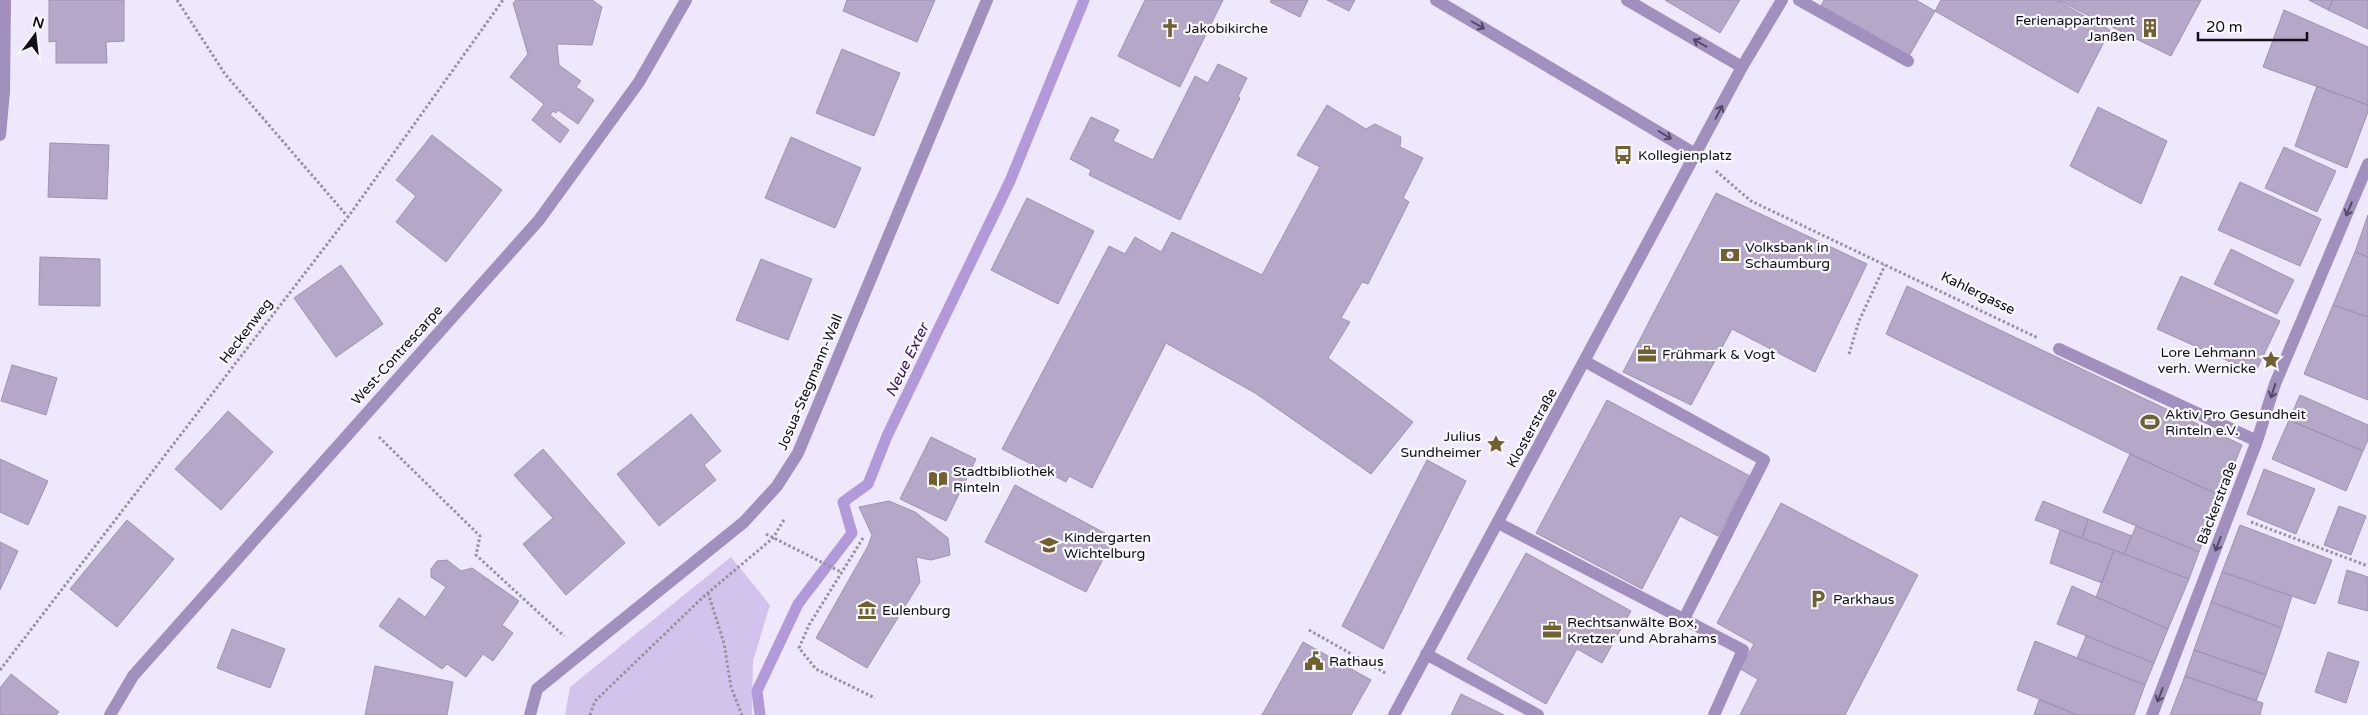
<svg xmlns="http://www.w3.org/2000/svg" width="2368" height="715" viewBox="0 0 2368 715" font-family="'Varela Round',sans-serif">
	<rect width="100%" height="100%" fill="#efe8fc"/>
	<path fill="#d3c3ec" d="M731 557 770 605 753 661 752 715H565L570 687Z"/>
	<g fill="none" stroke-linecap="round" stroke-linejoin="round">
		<path stroke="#b299d9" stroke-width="11" d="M760 715 757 691 798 604 852 533 843 502 868 484 887 436 1010 181 1084 0"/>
	</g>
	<path fill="#b4a7c8" stroke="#9e92b1" d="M49 0H124V41L106 42 107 63H56V41L49 42Z
		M516 0H592L602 7 592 45 557 44 559 65 581 81 576 87 594 100 578 124 558 110 556 113 553 111 550 115 569 130 560 143 532 120 544 104 510 77 528 54 513 3Z
		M847 0H935L917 42 843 11Z
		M1145 0H1223L1180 87 1118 56Z
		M1272 0H1308L1300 17 1270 2Z
		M1327 0H1355L1349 11Z
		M1665 0H1740L1720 33Z
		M1824 0H1916L1935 11 1909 56 1821 6Z
		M1941 0H2055L2110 30 2078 93 1935 11Z
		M2057 0H2201L2171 56Z
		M2309 0H2333L2328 10Z
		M2333 0H2368V29L2328 10Z
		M2284 10 2368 47V105L2263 67Z
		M842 49 900 73 874 136 816 113Z
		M1218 64 1247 78 1238 96 1240 98 1180 220 1089 175 1091 170 1070 159 1091 117 1119 130 1113 141 1153 160 1195 76 1208 83Z
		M2317 86 2368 105V112L2347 168 2295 146Z
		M1327 105 1366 129 1375 124 1401 137 1400 147 1423 158 1403 198 1409 202 1368 284 1362 282 1341 318 1350 322 1328 358 1413 422 1371 474 1255 393 1166 343 1092 488 1069 476 1066 482 1002 449 1109 246 1125 254 1135 237 1161 252 1172 232 1262 275 1320 167 1297 155Z
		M2098 107 2167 141 2141 204 2070 166Z
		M432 135 502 190 446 262 396 222 416 196 396 180Z
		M791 137 861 168 835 228 765 198Z
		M50 143 109 145 107 199 48 197Z
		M2284 147 2336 171 2317 212 2265 188Z
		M2240 182 2321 219 2300 266 2218 230Z
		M1716 193 1867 264 1815 372 1732 329 1691 405 1623 372Z
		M1027 198 1094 231 1058 304 991 270Z
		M2368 215V257L2355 252Z
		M2231 249 2294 280 2277 314 2214 284Z
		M2355 252 2368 257V317L2333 305Z
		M40 257 100 259V306L39 305Z
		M761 259 812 279 788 340 736 320Z
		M341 265 383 324 336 357 294 298Z
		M2181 276 2280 321 2255 373 2157 329Z
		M1907 286 2242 445 2221 496 2130 454 1886 334Z
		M2333 305 2368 317V400L2304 374Z
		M12 365 57 378 46 415 1 401Z
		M2300 395 2368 425V440L2363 451 2289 420Z
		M1607 400 1750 476 1718 536 1680 516 1642 589 1536 533Z
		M228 411 273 452 221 510 175 469Z
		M691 414 721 451 704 465 716 480 659 526 617 474Z
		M2289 420 2363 451 2346 491 2272 459Z
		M931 437 976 459 946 521 900 499Z
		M543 449 625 543 566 595 523 544 553 518 514 475Z
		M2130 454 2221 496 2199 552 2103 512Z
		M0 459 48 481 28 525 0 512Z
		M1427 460 1466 481 1383 649 1342 626Z
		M2264 469 2315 489 2296 534 2247 514Z
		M1015 485 1114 538 1086 592 985 542Z
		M889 501 915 512 948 538 950 555 931 560 916 557 920 582 867 668 816 638 868 546 872 535 859 507Z
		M2043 501 2088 519 2082 538 2035 520Z
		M1781 503 1918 575 1845 715H1740L1758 679 1740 669 1754 644 1717 623Z
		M2339 506 2366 516 2351 555 2324 545Z
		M2088 519 2132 536 2124 554 2082 538Z
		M127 520 174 559 117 627 70 589Z
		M2240 525 2332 560 2315 604 2222 572Z
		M2136 526 2199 552 2189 579 2124 554Z
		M2060 530 2114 550 2102 583 2050 563Z
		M0 542 18 551 0 590Z
		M2114 550 2189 579 2168 629 2096 597Z
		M1526 553 1631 611 1602 663 1577 649 1546 704 1467 659Z
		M447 560 461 571 472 568 519 601 502 625 513 633 493 661 483 654 466 677 447 664 442 669 379 626 399 598 425 617 446 587 431 577V569L437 561Z
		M2347 570 2368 577V611L2338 603Z
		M2222 572 2292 596 2282 628 2211 602Z
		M2072 586 2168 629 2154 663 2057 624Z
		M2211 602 2282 628 2266 675 2194 650Z
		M232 629 285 649 270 688 217 668Z
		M2086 636 2154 663 2145 685 2077 658Z
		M2035 641 2145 685 2134 715H2078L2017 690Z
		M1303 642 1371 680 1351 715H1262Z
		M2194 650 2266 675 2256 701 2185 676Z
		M2328 652 2359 662 2346 703 2315 692Z
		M375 666 453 682 447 715H365Z
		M11 674 59 712 56 715H0V688Z
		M2185 676 2263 703 2260 715H2170Z
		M1461 694 1504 715H1451Z
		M2039 700 2078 715H2034Z"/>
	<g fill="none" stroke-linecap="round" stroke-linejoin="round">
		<path stroke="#9690a0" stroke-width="3" stroke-dasharray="2.5 2.5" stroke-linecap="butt" d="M177 0 225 74 348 217
			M1716 171 1751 201 2038 338
			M1849 354 1859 321 1885 265
			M379 437 480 536 476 555 564 636
			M2251 522 2368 566
			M766 534 841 572
			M863 538 809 625 799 648 816 669 875 698
			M708 593 724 643 731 687 742 715
			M1309 630 1387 674
			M0 670 348 217 503 0
			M590 715 595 701 703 597 773 538 785 518"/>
		<path stroke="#a18fbe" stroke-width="12" d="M1799 0 1908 61
			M1586 362 1764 460 1684 619
			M1498 523 1743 650 1714 715
			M1426 654 1538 715"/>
		<path stroke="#a18fbe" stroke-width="12" d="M1436 0 1697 155
			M1627 0 1742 67
			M0 135 4 92 5 0
			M2059 349 2257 441
			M110 715 133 676 539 220 639 82 686 0
			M530 715 537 689 744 522 777 486 798 453 987 0
			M1394 715 1742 67 1782 0
			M2152 715 2257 441 2275 384 2368 164"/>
	</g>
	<defs><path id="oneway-shaft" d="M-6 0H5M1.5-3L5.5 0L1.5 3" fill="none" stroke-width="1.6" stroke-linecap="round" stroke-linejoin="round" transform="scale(1.25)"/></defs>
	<g stroke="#534964">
		<use href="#oneway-shaft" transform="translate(1478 25) rotate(30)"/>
		<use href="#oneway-shaft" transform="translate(1700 43) rotate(-150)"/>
		<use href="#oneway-shaft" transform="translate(1719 112) rotate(-63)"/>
		<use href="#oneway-shaft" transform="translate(1665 135) rotate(32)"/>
		<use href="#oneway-shaft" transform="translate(2349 209) rotate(113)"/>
		<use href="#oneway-shaft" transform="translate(2273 391) rotate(108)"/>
		<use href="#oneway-shaft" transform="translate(2218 544) rotate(111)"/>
		<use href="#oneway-shaft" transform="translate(2160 695) rotate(111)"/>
	</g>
	<defs>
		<g id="church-bare" transform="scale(1.5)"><path d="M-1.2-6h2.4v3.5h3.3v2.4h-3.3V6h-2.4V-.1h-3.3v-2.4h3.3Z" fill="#71612f" stroke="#faf8ff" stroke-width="2.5" paint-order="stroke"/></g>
		<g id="building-bare" transform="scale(1.5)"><path d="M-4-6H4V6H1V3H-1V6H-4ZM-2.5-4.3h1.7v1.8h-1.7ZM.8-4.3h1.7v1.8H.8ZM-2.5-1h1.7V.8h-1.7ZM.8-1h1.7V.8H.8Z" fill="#71612f" stroke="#faf8ff" stroke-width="2.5" paint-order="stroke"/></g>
		<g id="bus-bare" transform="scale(1.5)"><path d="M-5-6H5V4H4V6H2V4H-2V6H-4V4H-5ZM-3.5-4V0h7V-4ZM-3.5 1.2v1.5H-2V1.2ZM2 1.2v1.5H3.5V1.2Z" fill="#71612f" stroke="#faf8ff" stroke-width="2.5" paint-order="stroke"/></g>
		<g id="bank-bare" transform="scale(1.5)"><path d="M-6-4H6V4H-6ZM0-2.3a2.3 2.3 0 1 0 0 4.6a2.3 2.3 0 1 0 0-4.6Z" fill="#71612f" stroke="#faf8ff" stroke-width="2.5" paint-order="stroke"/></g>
		<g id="office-bare" transform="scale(1.5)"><path d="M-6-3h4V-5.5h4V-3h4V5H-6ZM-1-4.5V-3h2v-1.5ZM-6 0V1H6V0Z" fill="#71612f" stroke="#faf8ff" stroke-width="2.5" paint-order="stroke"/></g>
		<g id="sight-bare" transform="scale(1.5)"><path d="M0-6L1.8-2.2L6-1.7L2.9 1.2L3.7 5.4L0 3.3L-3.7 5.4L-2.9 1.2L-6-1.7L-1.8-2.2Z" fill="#71612f" stroke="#faf8ff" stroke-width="2.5" paint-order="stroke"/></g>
		<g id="stadium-bare" transform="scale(1.5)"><path d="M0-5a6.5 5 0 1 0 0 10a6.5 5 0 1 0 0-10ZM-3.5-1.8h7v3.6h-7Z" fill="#71612f" stroke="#faf8ff" stroke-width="2.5" paint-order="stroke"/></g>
		<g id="library-bare" transform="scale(1.5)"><path d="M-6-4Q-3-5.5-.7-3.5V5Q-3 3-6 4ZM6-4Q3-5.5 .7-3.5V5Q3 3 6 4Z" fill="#71612f" stroke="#faf8ff" stroke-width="2.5" paint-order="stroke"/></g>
		<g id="school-bare" transform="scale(1.5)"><path d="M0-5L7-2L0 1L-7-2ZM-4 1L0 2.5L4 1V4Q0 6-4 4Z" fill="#71612f" stroke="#faf8ff" stroke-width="2.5" paint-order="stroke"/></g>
		<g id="parking-bare" transform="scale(1.5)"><path d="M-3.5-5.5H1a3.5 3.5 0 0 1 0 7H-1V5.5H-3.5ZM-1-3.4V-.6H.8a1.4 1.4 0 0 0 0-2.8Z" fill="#71612f" stroke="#faf8ff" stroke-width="2.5" paint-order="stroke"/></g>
		<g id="museum-bare" transform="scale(1.5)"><path d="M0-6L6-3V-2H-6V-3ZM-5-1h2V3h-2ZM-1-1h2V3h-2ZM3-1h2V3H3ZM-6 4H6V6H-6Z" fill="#71612f" stroke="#faf8ff" stroke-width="2.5" paint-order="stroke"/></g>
		<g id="civic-bare" transform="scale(1.5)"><path d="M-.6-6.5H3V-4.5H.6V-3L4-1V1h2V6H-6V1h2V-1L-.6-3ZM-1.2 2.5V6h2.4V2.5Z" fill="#71612f" stroke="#faf8ff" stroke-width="2.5" paint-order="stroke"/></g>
	</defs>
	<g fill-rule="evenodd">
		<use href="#church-bare" x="1170" y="28"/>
		<use href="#building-bare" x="2150" y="28"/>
		<use href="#bus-bare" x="1623" y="155"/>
		<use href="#bank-bare" x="1730" y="255"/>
		<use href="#office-bare" x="1647" y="354"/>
		<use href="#sight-bare" x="2271" y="360"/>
		<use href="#stadium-bare" x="2150" y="422"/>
		<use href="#sight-bare" x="1496" y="444"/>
		<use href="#library-bare" x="938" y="479"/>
		<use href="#school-bare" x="1049" y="545"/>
		<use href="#parking-bare" x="1818" y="599"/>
		<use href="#museum-bare" x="867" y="610"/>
		<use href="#office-bare" x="1552" y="630"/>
		<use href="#civic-bare" x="1314" y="661"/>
	</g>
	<g text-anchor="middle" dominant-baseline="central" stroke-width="4.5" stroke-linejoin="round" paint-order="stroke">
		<g font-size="14" fill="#130f1a" stroke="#faf8ff" text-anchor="start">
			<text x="2135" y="20" text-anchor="end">Ferienappartment<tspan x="2135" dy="16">Janßen</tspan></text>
			<text x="1185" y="28">Jakobikirche</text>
			<text x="1638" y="155">Kollegienplatz</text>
			<text x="1745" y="247">Volksbank in<tspan x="1745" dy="16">Schaumburg</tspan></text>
			<text x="2256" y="352" text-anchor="end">Lore Lehmann<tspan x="2256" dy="16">verh. Wernicke</tspan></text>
			<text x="1662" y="354">Frühmark &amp; Vogt</text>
			<text x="2165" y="414">Aktiv Pro Gesundheit<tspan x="2165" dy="16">Rinteln e.V.</tspan></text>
			<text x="1481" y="436" text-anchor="end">Julius<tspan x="1481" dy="16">Sundheimer</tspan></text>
			<text x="953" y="471">Stadtbibliothek<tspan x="953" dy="16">Rinteln</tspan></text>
			<text x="1064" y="537">Kindergarten<tspan x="1064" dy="16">Wichtelburg</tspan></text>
			<text x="1833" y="599">Parkhaus</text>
			<text x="882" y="610">Eulenburg</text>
			<text x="1567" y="622">Rechtsanwälte Box,<tspan x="1567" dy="16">Kretzer und Abrahams</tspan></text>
			<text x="1329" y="661">Rathaus</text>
		</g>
		<g font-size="14" fill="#130f1a" stroke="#faf8ff">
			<text transform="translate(1978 293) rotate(26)">Kahlergasse</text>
			<text transform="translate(246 331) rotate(-53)">Heckenweg</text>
			<text transform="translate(397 355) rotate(-48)">West-Contrescarpe</text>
			<text transform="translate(810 382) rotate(-67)">Josua-Stegmann-Wall</text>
			<text transform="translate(1532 428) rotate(-61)">Klosterstraße</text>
			<text transform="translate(2217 503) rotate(-69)">Bäckerstraße</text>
		</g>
		<g font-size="15" font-style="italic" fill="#39125e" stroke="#faf8ff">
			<text transform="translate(907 360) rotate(-64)">Neue Exter</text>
		</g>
	</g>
	<g transform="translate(35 35) rotate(15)" stroke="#faf8ff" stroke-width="4" paint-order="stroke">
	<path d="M0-4L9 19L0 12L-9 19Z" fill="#130f1a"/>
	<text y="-8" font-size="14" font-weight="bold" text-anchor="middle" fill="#130f1a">N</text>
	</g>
	<path d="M2198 32v8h109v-8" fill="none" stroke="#130f1a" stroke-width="2.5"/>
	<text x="2206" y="32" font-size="15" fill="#130f1a" stroke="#faf8ff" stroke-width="4" paint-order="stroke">20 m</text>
</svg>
